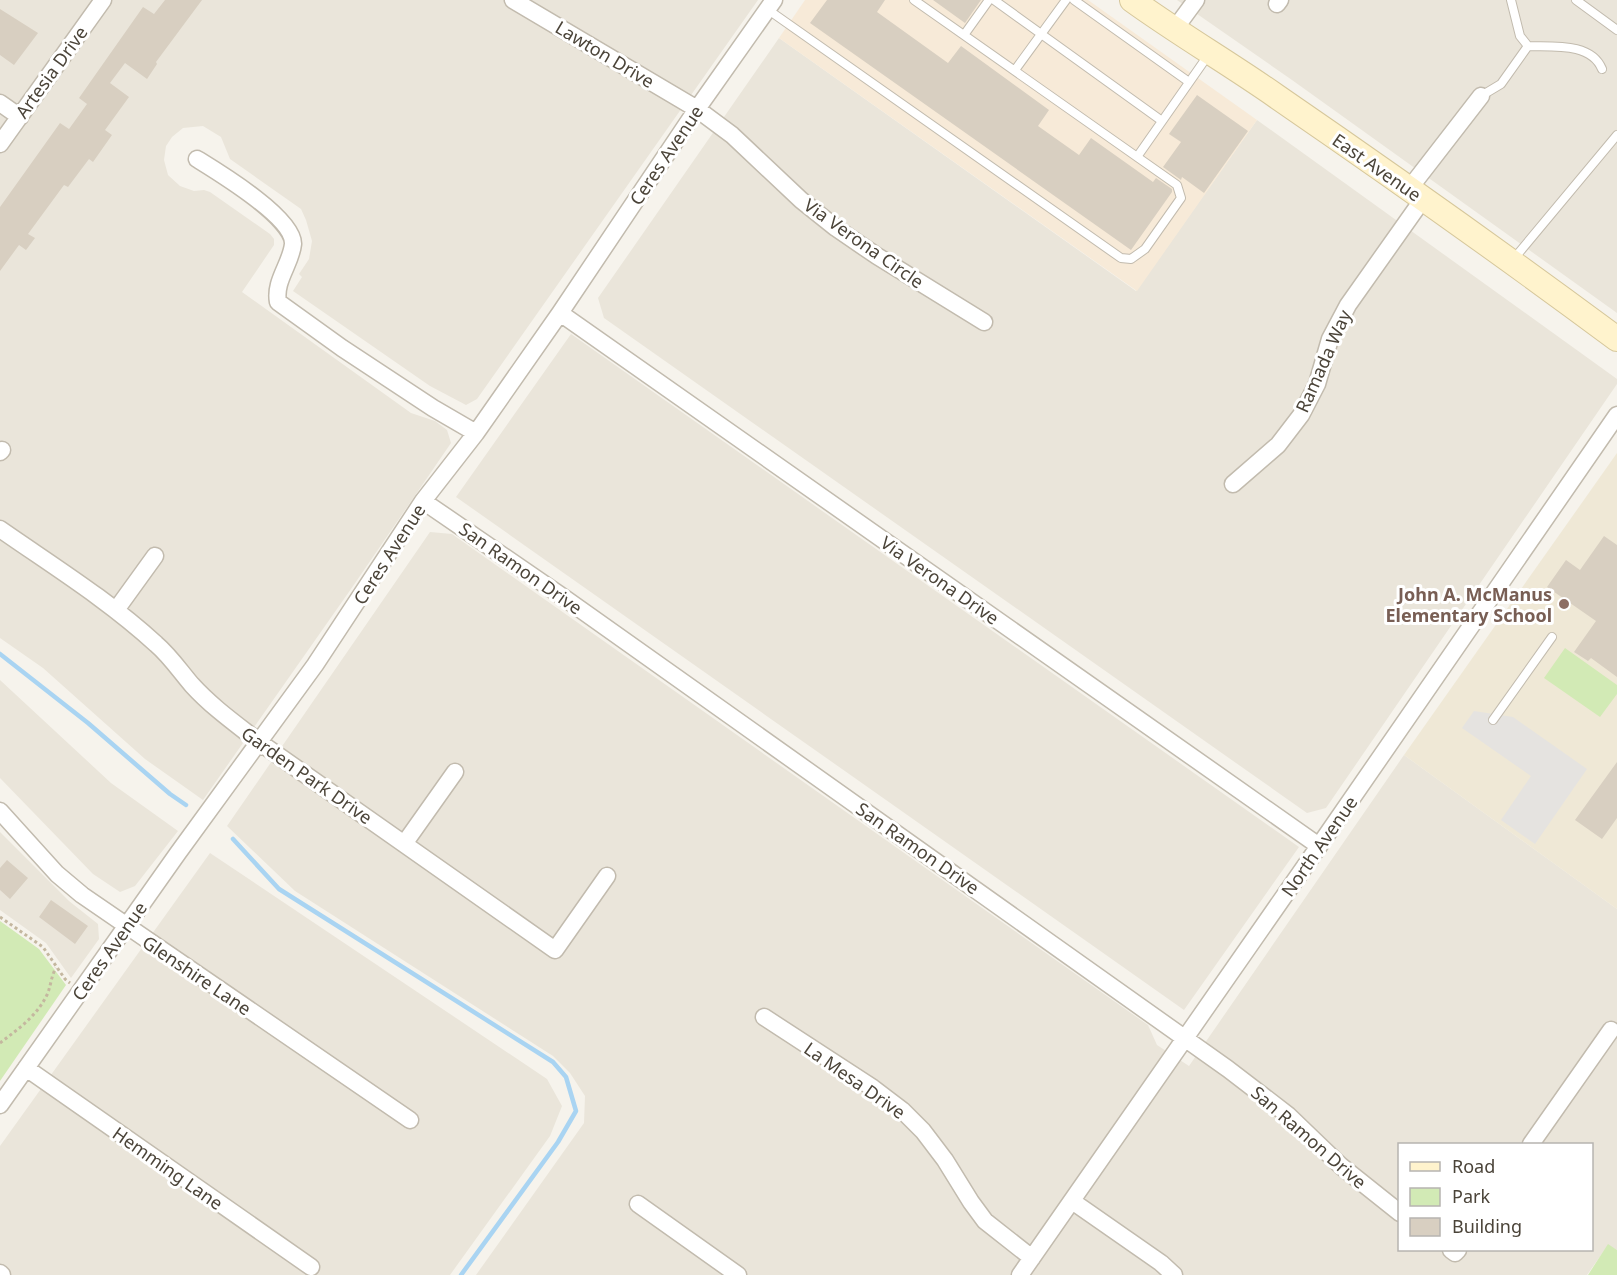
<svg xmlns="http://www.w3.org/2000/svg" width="1617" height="1275" viewBox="0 0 1617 1275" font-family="'Noto Sans',sans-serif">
	<rect width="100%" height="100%" fill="#f6f3ec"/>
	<path fill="#eae5da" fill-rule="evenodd" d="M0 0H758L477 399 466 405 430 386 293 291 302 277 299 274 309 259 312 241 306 220 301 209 230 159 221 137 203 126 183 128 172 137 166 146 164 160 168 175 180 186 194 191 204 190 210 192 270 234 274 239V245L242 292 411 413 435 421 447 430 451 443 351 589 203 800 145 759 43 668 0 638Z
		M1177 0H1617V313L1292 80Z
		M779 38 1136 291 1257 120 1617 379V384L1326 808 1307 813 604 318 598 298Z
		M571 334 1299 847 1184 1010 456 497Z
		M430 532 452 534 1148 1025 1157 1045 1189 1066 1404 755 1617 909V1250L1608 1245 1587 1275H476L584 1123 585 1096 570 1073 553 1056 295 891 227 826ZM1400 1144H1592V1250H1400Z
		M0 680 111 783 178 831 135 886 120 892 93 874 0 778Z
		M0 832 69 901 98 924 99 939 71 978 46 943 0 910Z
		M210 853 547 1079 562 1106 550 1136 450 1275H0V1146Z"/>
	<path fill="#f7ead8" d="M805 0H1088L1257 120 1137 291 779 38Z"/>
	<path fill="#efe8d6" d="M1617 453V909L1404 755Z"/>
	<path fill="#d2eab5" d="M1565 648 1617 685V694L1600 717 1544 678Z
		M0 921 39 949 66 985 0 1081Z
		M1608 1244 1617 1250V1275H1588Z"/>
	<path fill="#e5e3e0" d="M1474 711 1513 717 1587 769 1535 844 1501 820 1531 776 1462 728Z"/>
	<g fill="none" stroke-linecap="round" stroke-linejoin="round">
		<path stroke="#a9d4f2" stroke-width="4.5" d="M0 654 88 723 170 794 186 805
			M233 839 279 889 553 1062 566 1077 576 1111 558 1142 461 1275"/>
	</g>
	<path fill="#d8cfc1" d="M165 0H202L156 62 157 64 147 79 125 63 110 83 129 97 105 130 112 135 93 162 89 159 68 187 64 185 28 234 35 238 26 250 19 245 0 271V207L60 123 69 129 87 104 79 98 143 7 154 14Z
		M827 0H885L877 12 948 63 961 46 1049 110 1038 126 1079 155 1091 138 1153 182 1156 178 1172 189V192L1131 250 810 23Z
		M933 0H981L965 23Z
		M0 9 38 33 14 65 0 55Z
		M1197 95 1248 131 1204 193 1182 177 1181 180 1163 167 1181 142 1169 134Z
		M1604 536 1617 545V677L1591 658 1588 661 1574 652 1596 621 1547 587 1566 560 1580 570Z
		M1617 762V818L1602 839 1575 820Z
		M7 860 28 878 10 899 0 890V868Z
		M51 900 88 926 75 944 39 917Z"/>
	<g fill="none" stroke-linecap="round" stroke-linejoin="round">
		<g stroke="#c2bbae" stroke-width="10">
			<path id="lane" d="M994 0 1162 121
				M1074 0 1189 82
				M1511 0 1520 36 1528 46
				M1576 0 1617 30
				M767 9 1121 258 1131 259 1145 249 1181 198 1177 185 914 0
				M964 35 989 0
				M1015 70 1066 0
				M1481 96 1501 84 1528 46C1552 47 1591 42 1602 69
				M1137 157 1209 54
				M1512 261 1617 135
				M1493 720 1552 637"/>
		</g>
		<g stroke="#c2bbae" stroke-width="19">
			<path id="street" d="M513 0 697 109 732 135 801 200 836 228 877 256 984 322
				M1277 4 1280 0
				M1174 30 1196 0
				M0 103 20 117
				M0 144 103 0
				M197 159C218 172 294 218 293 244 291 264 274 281 278 302L342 348 433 408 476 433
				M1409 189 1481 96
				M560 313 1319 846
				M0 452 2 450
				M1233 484 1278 445 1301 415 1317 384 1330 339 1348 305 1423 199
				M423 501 563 597 1228 1069 1288 1115 1341 1166 1400 1213
				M0 529C53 566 108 600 156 644 170 656 180 671 192 685 212 707 236 724 259 742L555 950 607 876
				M116 610 155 556
				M0 811 57 874 82 895 410 1120
				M404 844 455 772
				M764 1017 873 1088 902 1110 923 1131 945 1160 971 1202 985 1221 1032 1258
				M26 1068 311 1267
				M0 1105 178 853 315 665 423 501 476 433 560 313 697 109 774 0
				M1531 1144 1611 1030
				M1072 1201 1161 1263 1174 1275
				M638 1204 738 1275
				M1451 1250 1455 1253 1458 1250
				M0 1273 2 1275
				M1020 1275 1319 846 1617 415"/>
		</g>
		<g stroke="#d6c79b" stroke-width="26">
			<path id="secondary" d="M1132 0C1179 34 1229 63 1276 96 1391 175 1505 256 1617 339"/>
		</g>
		<path stroke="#c4b79f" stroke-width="3" stroke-dasharray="3 3" stroke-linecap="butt" d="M0 917 43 947 65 979 70 983
			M0 1043C18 1029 36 1017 47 995 51 986 51 976 56 968"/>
		<use href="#lane" stroke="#fff" stroke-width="8"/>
		<use href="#street" stroke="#fff" stroke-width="16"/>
		<use href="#secondary" stroke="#fff3cd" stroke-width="24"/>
	</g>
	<circle fill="#8d6e63" stroke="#fff" stroke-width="2" cx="1564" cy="604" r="6"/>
	<g text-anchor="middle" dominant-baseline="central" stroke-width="6" stroke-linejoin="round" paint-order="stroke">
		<g font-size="18" fill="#4b4439" stroke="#fff">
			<text transform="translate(605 54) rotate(31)">Lawton Drive</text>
			<text transform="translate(51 72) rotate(-54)">Artesia Drive</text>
			<text transform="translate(666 155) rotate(-56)">Ceres Avenue</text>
			<text transform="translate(1377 167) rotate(35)">East Avenue</text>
			<text transform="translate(864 243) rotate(35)">Via Verona Circle</text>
			<text transform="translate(1323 361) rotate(-66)">Ramada Way</text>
			<text transform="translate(389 554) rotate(-57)">Ceres Avenue</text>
			<text transform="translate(521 568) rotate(35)">San Ramon Drive</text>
			<text transform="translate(940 580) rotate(35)">Via Verona Drive</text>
			<text transform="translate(307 775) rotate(35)">Garden Park Drive</text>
			<text transform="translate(1319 846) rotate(-55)">North Avenue</text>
			<text transform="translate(918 848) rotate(35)">San Ramon Drive</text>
			<text transform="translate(109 951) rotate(-55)">Ceres Avenue</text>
			<text transform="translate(197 975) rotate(34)">Glenshire Lane</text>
			<text transform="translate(855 1080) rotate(35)">La Mesa Drive</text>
			<text transform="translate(1309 1137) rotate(41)">San Ramon Drive</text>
			<text transform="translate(168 1168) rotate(35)">Hemming Lane</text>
		</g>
		<g font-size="18" font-weight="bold" fill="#785e54" stroke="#fff" text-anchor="end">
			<text x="1552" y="594">John A. McManus<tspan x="1552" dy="21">Elementary School</tspan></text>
		</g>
	</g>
	<rect x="1398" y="1143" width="195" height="108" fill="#ffffff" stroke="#b7b4b0" stroke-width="1.5"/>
	<rect x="1410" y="1162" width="30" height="9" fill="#fff3cd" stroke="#b7b4b0" stroke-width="1.5"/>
	<text x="1452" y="1173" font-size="18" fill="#4b4439">Road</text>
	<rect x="1410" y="1188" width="30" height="18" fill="#d2eab5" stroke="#b7b4b0" stroke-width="1.5"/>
	<text x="1452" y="1203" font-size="18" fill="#4b4439">Park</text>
	<rect x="1410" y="1218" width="30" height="18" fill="#d8cfc1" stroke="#b7b4b0" stroke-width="1.5"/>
	<text x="1452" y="1233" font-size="18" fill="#4b4439">Building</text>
</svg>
